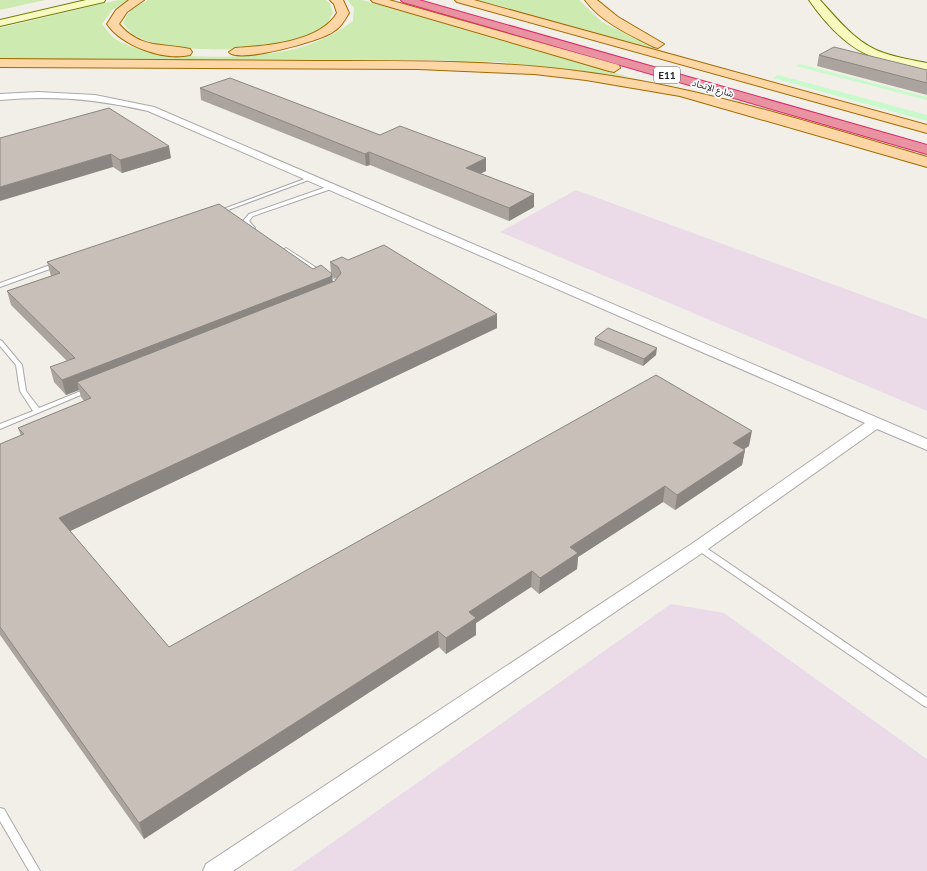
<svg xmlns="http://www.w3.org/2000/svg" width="927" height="871" viewBox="0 0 927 871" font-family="Lato,'Noto Sans Arabic',sans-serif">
	<rect width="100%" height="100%" fill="#f2efe9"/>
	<path fill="#ebdbe8" d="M576 190 927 319V411L500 232Z
		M671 604 724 613 927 759V871H292Z"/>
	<path fill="#cdebb0" d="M0 0H45L0 10Z
		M118 0H129L112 10 102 24C106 28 109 34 114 38 150 63 261 60 302 47 321 41 337 33 353 21L354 8 347 0H362L630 77 500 62 428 60 0 59V28Z
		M148 0H326L330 3 333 13C331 16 329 21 327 24 296 54 165 58 131 33 128 30 126 26 123 23 128 10 136 6 148 0Z
		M479 0H579L602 22 656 49Z"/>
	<path fill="#c8facc" d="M800 64 927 97V100L796 66Z
		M778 75 927 115V121L773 78Z"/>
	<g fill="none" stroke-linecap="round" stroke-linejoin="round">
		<g stroke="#a9a9a9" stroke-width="2">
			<path id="lane" d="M310 177 314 178 220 213H216L215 212Z
				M332 185 334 186V188L253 216 249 221 255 228 254 229H250L243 221 249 214Z
				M286 248 338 282 340 290 339 291H335L333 284 284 251 283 250Z
				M56 263 58 264V266L0 287V283Z
				M0 340 2 341 22 365 26 391 39 408 86 389 88 388 91 390 90 391 0 429V424L33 411 20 391 16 365 0 346Z
				M699 544 702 545 927 698V707L924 706 696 549 695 547 696 545Z
				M0 808 4 809 40 871H29L0 821Z"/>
		</g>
		<g stroke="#a9a9a9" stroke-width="2">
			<path id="street" d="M38 92 95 95 154 107 927 439V450L877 429 705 551 233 871H203L206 864 693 543 865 423 148 111C99 99 50 95 0 100V94Z"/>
		</g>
		<g stroke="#707d05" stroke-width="2">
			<path id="secondary" d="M86 0H105L104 2 0 26V20Z
				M809 0H820C839 21 857 44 884 53 898 58 913 60 927 63V71C910 67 892 64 876 58 848 49 825 23 809 0Z"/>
		</g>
		<g stroke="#a06b00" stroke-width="2">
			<path id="primary" d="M129 0H144L127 12 119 24C140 49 163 43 190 49L192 52 190 55C164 61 122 46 107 24L116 10Z
				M330 0H343L349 13C344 21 341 27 333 32 321 41 237 64 229 52L235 48C266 46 320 42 337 13L334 4Z
				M371 0H389L619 65 620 68 614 72 609 71 373 2Z
				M455 0H474L927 125V133L457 2Z
				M585 0H597L618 17 664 44 658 48 654 47C630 35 601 22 585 0Z
				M0 59C105 60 211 60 316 61 405 61 496 60 584 72 701 87 814 124 927 157V167L680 96 586 80 534 74 418 69 0 67Z"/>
		</g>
		<g stroke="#dc2a67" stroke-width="2">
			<path id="highway" d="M401 0H419L927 145V154L403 2Z"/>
		</g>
		<use href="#lane" fill="#fff" fill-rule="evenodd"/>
		<use href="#street" fill="#fff" fill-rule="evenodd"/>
		<use href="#secondary" fill="#f7fabf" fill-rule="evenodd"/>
		<use href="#primary" fill="#fcd6a4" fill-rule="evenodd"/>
		<use href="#highway" fill="#e892a2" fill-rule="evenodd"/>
	</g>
	<path fill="#aba49e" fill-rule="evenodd" d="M819 55 927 70V95L817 66Z
		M200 88 380 135 486 158V171L480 174 534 194V207L509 221 370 165 366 166 201 100Z
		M0 138 171 158 122 173 113 167Z
		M348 260 497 328 70 531 169 647 749 446 744 449 745 450 742 465 675 510 663 502 578 557 577 569 539 594 531 587 476 623V635L446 654 439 647 144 839 0 635V444L21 436 18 428 84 401 81 397 79 390 66 395 54 382 50 367 67 361 11 305 7 291 51 276 47 262 313 269 331 273 330 262ZM332 277 337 279 335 281 333 282Z
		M595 338 656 355 643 366 594 345Z"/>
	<path fill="#8b8681" d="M169 146 171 158 122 173 120 160Z
		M369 152 370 165 366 166 365 154Z
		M111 154 113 167 0 201V187Z
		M486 158V171L466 180V168Z
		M534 194V207L509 221V208Z
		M332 274 333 288 77 382 79 390 66 395 62 380Z
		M497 314V328L64 534 59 518Z
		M657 348 656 355 643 366 644 359Z
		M752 431 749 446 730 458 733 443Z
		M745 450 742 465 675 510 677 495Z
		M665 486 663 502 578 557 577 569 539 594 540 578 570 547Z
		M532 571 531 587 476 623V635L446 654V638L469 612Z
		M438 631 439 647 144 839 139 823Z"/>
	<path fill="#c7bfb8" stroke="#8b8681" d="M834 47 927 70V83L819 55Z
		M230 78 380 135 400 126 486 158 466 168 534 194 509 208 369 152 365 154 200 88Z
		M109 108 169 146 120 160 111 154 0 187V138Z
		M219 204 313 269 321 265 332 274 330 277 62 380 50 367 75 358 7 291 60 273 47 262Z
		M384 245 497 314 59 518 169 647 656 375 752 431 733 443 745 450 677 495 665 486 570 547 578 553 540 578 532 571 469 612 476 618 446 638 438 631 139 823 0 627V444L24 434 18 428 91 398 77 382 335 281 341 273 338 267 330 262 342 257 348 260Z
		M608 328 657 348 644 359 595 338Z"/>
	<g text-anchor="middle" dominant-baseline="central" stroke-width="3.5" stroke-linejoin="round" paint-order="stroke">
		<g font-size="9" fill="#222" stroke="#fff">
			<text transform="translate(713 88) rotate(16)">شارع الإتحاد</text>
		</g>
		<rect fill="#fff" stroke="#646464" stroke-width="1" x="654" y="67" width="26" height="16" rx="3"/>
		<g font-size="10" font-weight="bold" fill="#222">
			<text x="667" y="75">E11</text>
		</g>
	</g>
</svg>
